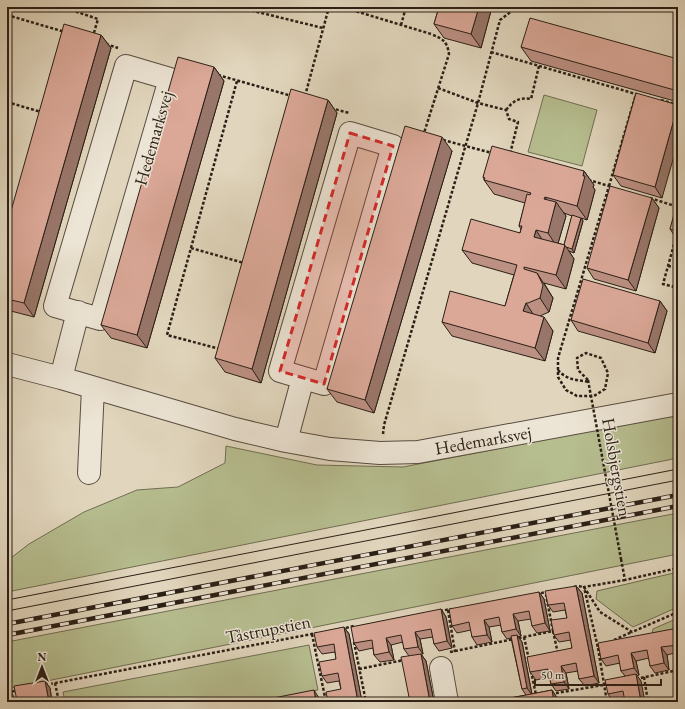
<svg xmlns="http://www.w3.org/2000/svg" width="685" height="709" viewBox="0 0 685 709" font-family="'EB Garamond',serif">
	<rect width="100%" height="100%" fill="#e1d6bd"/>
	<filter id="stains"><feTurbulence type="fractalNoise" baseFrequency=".005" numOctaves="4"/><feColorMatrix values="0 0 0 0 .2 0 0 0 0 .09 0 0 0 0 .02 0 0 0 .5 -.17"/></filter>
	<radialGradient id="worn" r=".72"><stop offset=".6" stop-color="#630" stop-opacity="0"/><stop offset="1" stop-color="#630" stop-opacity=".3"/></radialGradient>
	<path fill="#b6bd8f" stroke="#706e52" d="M544 95 597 110 582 166 528 152Z
		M678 414V458L7 592V561L29 544 84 512 137 490 178 487 225 463 226 446 317 465 403 467Z
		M678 513V554L7 689V642Z
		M678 572V607L633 627 596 599 597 591Z
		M678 618V629L652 634 653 629Z
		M309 645 318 690 257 702H65L63 692Z"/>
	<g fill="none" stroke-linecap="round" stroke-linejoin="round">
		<g stroke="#584d40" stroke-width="24">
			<path id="minor" d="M126 66 170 79 100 319 55 306Z
				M350 133 393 146 324 384 280 371Z
				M7 364 61 378 235 429 286 441 330 449 380 453 418 452 678 404
				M61 378 78 312
				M286 441 303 378
				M89 473 93 388
				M441 668 447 702"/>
		</g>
		<path stroke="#2b1f16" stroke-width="2.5" stroke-dasharray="3 2" stroke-linecap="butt" d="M73 7 77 12 98 19 93 36
			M237 7 323 28
			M342 7 431 34C443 39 447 41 449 54L424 133
			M7 15 65 32
			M401 25 406 7
			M7 31 11 17
			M106 44 118 48
			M491 52 636 94
			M218 75 292 96
			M438 88 478 103 506 110 509 119 518 122 510 154
			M305 96 329 7
			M661 100 678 105
			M7 102 41 112
			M331 108 349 113
			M506 110C513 101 519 97 531 99L539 66
			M443 140 492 153
			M609 186 636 94 638 95
			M650 198 678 207
			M678 230 663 284 678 288
			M191 248 244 263
			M668 266 678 268
			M220 349 167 335 237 81
			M558 370C566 380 578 380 589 382
			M588 380 578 370 577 358 586 353 601 358 608 373 605 389 594 396H577L566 390 558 377V358L609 186 589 180
			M383 434 384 425 478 103 500 20 517 7
			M621 559 625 580 678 568
			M574 587 578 586 584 587 600 612 632 632 678 612
			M536 594 547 592
			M448 610 455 652
			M440 611 451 609
			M341 629 354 626
			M553 631 558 654
			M312 634 326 702
			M524 637 529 660
			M614 640 632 632
			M354 642 366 702
			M601 646 598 648 584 587 625 580
			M598 648 607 702
			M450 652 553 631 546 595
			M359 669 404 660
			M531 671 536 695
			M644 677 648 702
			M636 679 678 670
			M55 683 59 702
			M45 685 317 633
			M7 692 16 691
			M551 694 609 684"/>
		<use href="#minor" stroke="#ece4d4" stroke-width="22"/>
		<path stroke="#2b1f16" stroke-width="1" d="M7 600 678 469
			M7 611 678 480"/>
		<g stroke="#2b1f16" stroke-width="4.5">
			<path id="rail" d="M7 624 678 495
				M7 635 678 506"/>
		</g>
		<use href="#rail" stroke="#ece4d4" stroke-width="3" stroke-dasharray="9" stroke-linecap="butt"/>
		<path stroke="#2b1f16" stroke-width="2.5" stroke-dasharray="3 2" stroke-linecap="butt" d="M588 380 621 559"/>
	</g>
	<path fill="#bc9083" stroke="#2b1f16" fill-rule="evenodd" d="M354 7H364L363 10Z
		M439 7H492L481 48 444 38 434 24Z
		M101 35 111 48 34 317 7 310V225Z
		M521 47 678 59V102L531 61Z
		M214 67 224 81 147 348 111 338 101 325Z
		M636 93 662 198 621 186 613 175Z
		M328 100 337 113 261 383 225 372 215 358Z
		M452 151 374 413 337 402 327 389Z
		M584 171 594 185 593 187 595 190 587 220 581 218 583 221 574 253 569 251 574 259 566 289 544 283 553 298 549 312 540 316 553 331 545 361 452 336 442 322 505 306 514 275 472 263 462 250 520 233 521 229 519 226 525 203 494 194 484 180V179L483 177ZM564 213 572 216 564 245 558 243 566 216Z
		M652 198 659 208 636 291 594 279 587 268Z
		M678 203V241L670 229Z
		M660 301 667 311 655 353 578 331 571 320Z
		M678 337V355L674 350Z
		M576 586 582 593 599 683 585 686 579 679 578 671 566 673 569 689 556 691 551 684 549 677 536 680 530 672 572 648 571 640 559 642 554 635 567 618 565 610 553 612 548 605Z
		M539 592 544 599 550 631 537 633 532 626 531 619 518 621 521 636 518 637 522 642 532 694 552 690 557 698 558 702H490L526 695 522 689 511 638 507 639 502 632 501 625 489 627 492 642 477 645 472 637 471 630 457 633 452 626Z
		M441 609 446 617 452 648 439 651 434 644 433 637 420 639 423 654H421L426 661 434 702H410L409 656 404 649 403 642 391 645 394 660 380 662 374 655 373 648 359 651 354 643Z
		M344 627 349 634 362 702H328L341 689 339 681 327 683 322 676 336 659 335 652 322 654 317 647Z
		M678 628V652L667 655 669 670 655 673 650 666 649 658 636 661 639 675 637 676 641 681 624 699 613 701 608 694 625 676 621 671 620 663 606 666 601 659Z
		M45 681 50 688 52 702H17V701Z"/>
	<path fill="#99766a" stroke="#2b1f16" d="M479 7H492L481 48 471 34Z
		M101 35 111 48 34 317 24 303Z
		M214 67 224 81 147 348 137 335Z
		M328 100 337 113 261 383 252 369Z
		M678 105V142L662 198 655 187Z
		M442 137 452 151 374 413 365 400Z
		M584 171 594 185 593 187 595 190 587 220 577 206Z
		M545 197 554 210 556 202 566 216 557 247 548 233 544 199Z
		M652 198 659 208 636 291 628 280Z
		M581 218 583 221 574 253 572 249Z
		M536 230 545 244 534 237Z
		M565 245 574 259 566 289 556 275Z
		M537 273 546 287 553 298 549 312 540 298Z
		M660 301 667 311 655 353 648 343Z
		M526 303 535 317 523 311Z
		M544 317 553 331 545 361 535 348Z
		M576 586 582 593 599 683 594 676Z
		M539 592 544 599 550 631 545 623Z
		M441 609 446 617 452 648 447 641Z
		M513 614 518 621 521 636 516 629Z
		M484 620 489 627 492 642 487 635Z
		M344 627 349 634 362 702H358Z
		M415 632 420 639 423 654 418 647Z
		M517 635 522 642 532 695 527 688Z
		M386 638 391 645 394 660 389 652Z
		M661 647 667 655 669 670 664 663Z
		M631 653 636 661 639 675 634 668Z
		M421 654 426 661 434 702H430Z
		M561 666 566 673 569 689 564 682Z
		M636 674 641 681 645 702H641Z
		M45 681 50 688 52 702H49Z
		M8 688 13 695 14 702H11Z
		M314 690 319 698 320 702H316Z
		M552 690 557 698 558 702H554Z"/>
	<path fill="#dba898" stroke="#2b1f16" d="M439 7H479L471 34 434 24Z
		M530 18 678 59V91L521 47Z
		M64 24 101 35 24 303 7 299V225Z
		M178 57 214 67 137 335 101 325Z
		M291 89 328 100 252 369 215 358Z
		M636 93 678 105 655 187 613 175Z
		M405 126 442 137 365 400 327 389Z
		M492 146 584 171 583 176H585L577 206 545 197 544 199 556 202 548 233 536 230 534 237 565 245 556 275 524 267V269L537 273 543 285 540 298 528 303H526L523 311 544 317 535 348 442 322 450 291 505 306 517 265 462 250 471 219 520 233 522 226H519L527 194 530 195 531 193 484 180 485 178 483 177Z
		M610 186 652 198 628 280 587 268Z
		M677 203H678V232L670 229Z
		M572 215 581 218 572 249 566 247 564 245Z
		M583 279 660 301 648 343 571 320Z
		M678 337V351L674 350Z
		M576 586 594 676 579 679 576 663 561 666 564 682 551 684 548 669 530 672 527 657 572 648 569 632 554 635 551 620 567 618 564 603 548 605 545 591Z
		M539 592 545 623 532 626 529 611 513 614 516 629 502 632 499 617 484 620 487 635 472 637 469 622 452 626 449 609Z
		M441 609 447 641 434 644 431 629 415 632 418 647 404 649 401 635 386 638 389 652 374 655 372 640 354 643 351 627Z
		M344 627 358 702H328L326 692 341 689 338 673 322 676 319 662 336 659 334 644 317 647 314 633Z
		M678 628V645L661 647 664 663 650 666 647 650 631 653 634 668 621 671 618 655 601 659 598 643Z
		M517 635 527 688 522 689 511 636Z
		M421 654 430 702H410L401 657Z
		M636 674 641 702H625L623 691 608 694 605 680Z
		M45 681 49 702H34V698L17 701 14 686Z
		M7 688H8L11 702H7Z
		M314 690 316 702H253Z
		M552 690 554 702H490Z"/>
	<path fill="#d62828" fill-opacity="0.2" stroke="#d62828" stroke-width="3" stroke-dasharray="8 5" stroke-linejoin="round" d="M350 133 393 146 324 384 280 371Z"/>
	<g text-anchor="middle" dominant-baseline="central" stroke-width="3" stroke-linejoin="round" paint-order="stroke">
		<g font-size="18" fill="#2b1f16" stroke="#ece4d4">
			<text transform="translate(153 138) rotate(-74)">Hedemarksvej</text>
			<text transform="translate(483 440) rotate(-10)">Hedemarksvej</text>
			<text transform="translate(617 467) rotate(80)">Holsbjergstien</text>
			<text transform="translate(268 629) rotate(-11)">Tåstrupstien</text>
		</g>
	</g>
	<rect width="685" height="709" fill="none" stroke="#e1d6bd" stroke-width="24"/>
	<rect x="8" y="8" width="669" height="693" fill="none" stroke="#2b1f16" stroke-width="2"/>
	<rect x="12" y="12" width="661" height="685" fill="none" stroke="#2b1f16"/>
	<g transform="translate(42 667)" stroke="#ece4d4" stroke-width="3" paint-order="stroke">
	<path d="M0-3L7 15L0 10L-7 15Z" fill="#2b1f16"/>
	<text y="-6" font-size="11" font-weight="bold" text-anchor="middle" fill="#2b1f16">N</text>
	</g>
	<path d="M535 679v6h126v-6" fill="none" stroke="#2b1f16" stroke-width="2"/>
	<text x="541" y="679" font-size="12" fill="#2b1f16" stroke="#ece4d4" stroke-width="3" paint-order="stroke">50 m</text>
	<rect width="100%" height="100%" filter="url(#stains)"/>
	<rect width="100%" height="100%" fill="url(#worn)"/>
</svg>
